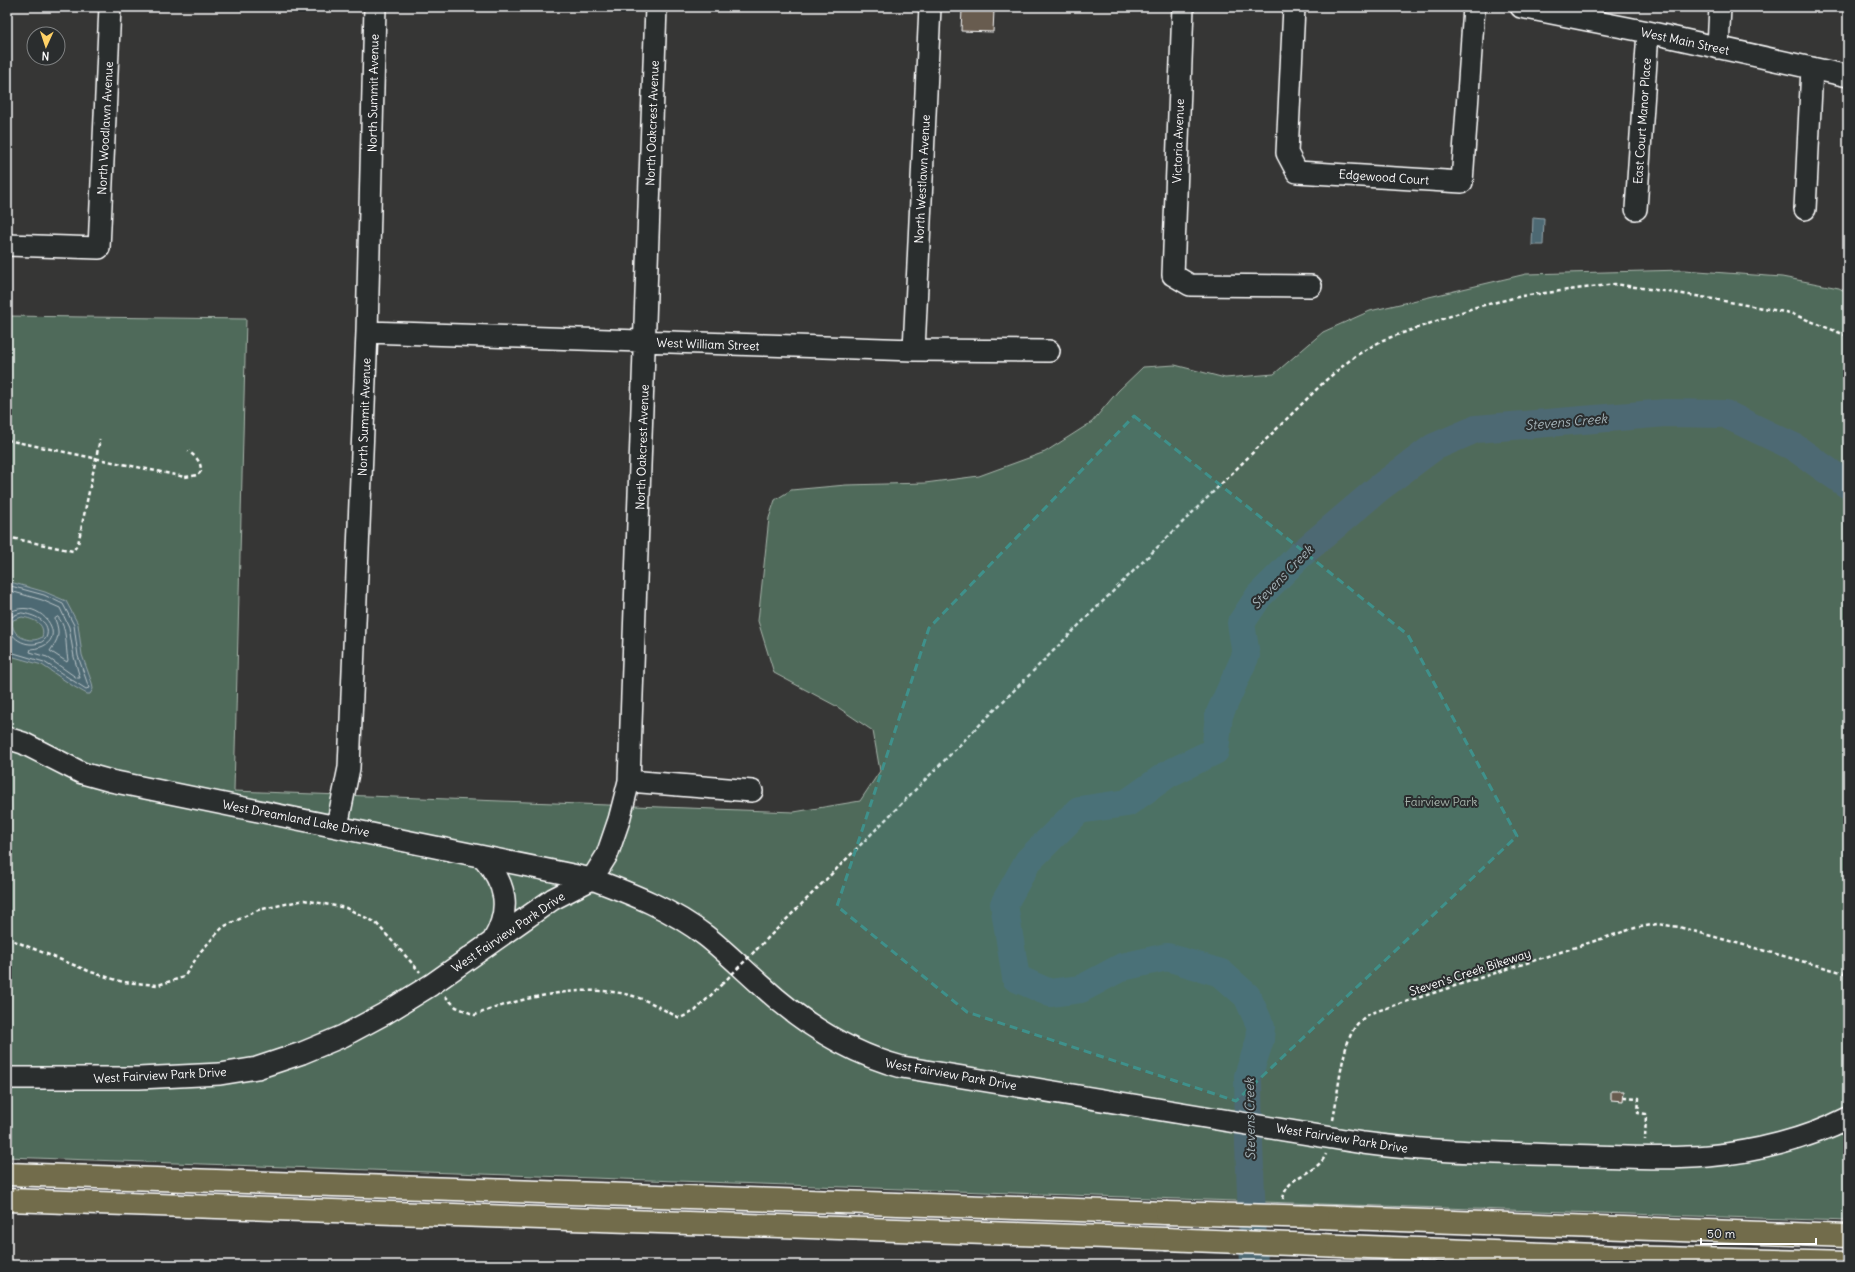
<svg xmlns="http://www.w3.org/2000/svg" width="1855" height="1272" viewBox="0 0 1855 1272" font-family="Delius,sans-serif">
	<rect width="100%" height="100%" fill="#363635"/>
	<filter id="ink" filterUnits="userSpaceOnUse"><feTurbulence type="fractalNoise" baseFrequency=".025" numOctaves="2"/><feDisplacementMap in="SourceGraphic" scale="8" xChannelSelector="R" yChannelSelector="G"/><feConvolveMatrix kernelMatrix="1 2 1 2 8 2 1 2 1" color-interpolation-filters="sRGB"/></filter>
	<g filter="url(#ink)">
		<path fill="#506b5a" stroke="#a8b5ac" d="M1684 270 1782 277 1839 288 1848 293V1221L1319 1204 7 1157V316L246 319 234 791 794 812 860 801 880 771 873 731 836 706 774 673 758 621 769 518 775 500 791 490 846 485 925 483 979 476 1045 452 1092 422 1118 391 1143 367 1175 365 1225 378 1274 374 1323 332 1370 311 1526 274Z"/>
		<path fill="#4e6973" stroke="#95a5ab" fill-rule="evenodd" d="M1533 217 1544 218 1543 245H1532Z
			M7 581 45 592 66 601 78 624 82 655 92 683 93 689 90 694H87L73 686 42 665 7 655ZM22 617C33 619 46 623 42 637 31 645 9 636 13 620Z"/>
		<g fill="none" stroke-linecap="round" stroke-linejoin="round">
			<path stroke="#b8c3c7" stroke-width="1" d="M7 585 44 595 63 604 74 625 78 656 89 688 86 689 44 662 7 651
				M7 590 42 600 60 608 69 627 74 657 80 678H77L47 657 30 652 31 649C77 645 39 591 7 614
				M22 613C33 615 50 620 47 635 46 639 43 642 39 643 23 648 5 635 9 619L15 615Z
				M58 617C68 628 65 646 68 660L67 662 50 651C58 639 61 635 55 619Z"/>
			<path stroke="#4e6973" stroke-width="28" d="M1254 1265 1249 1145 1248 1076 1260 1040 1261 1027 1247 996 1221 973 1167 957 1122 967 1081 989 1050 993 1016 978 1004 904 1028 861 1079 810 1127 803 1168 774 1215 751 1219 715 1246 655 1241 623 1259 596 1300 555 1379 488 1434 447 1476 429 1666 413 1725 414 1794 447 1848 485"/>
		</g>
		<path fill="#685b4f" stroke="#fff" d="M962 9 994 10 993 32 961 31Z
			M1611 1091H1624L1623 1101 1611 1100Z"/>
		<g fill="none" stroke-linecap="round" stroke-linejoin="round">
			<g stroke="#fff" stroke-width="24">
				<path id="minor" d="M1183 7 1173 275 1190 285 1311 286
					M1294 7 1287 153 1297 172 1462 182 1474 7
					M1521 7 1648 32 1848 76
					M1718 48 1720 7
					M1636 209 1648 32
					M1805 209 1812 68
					M7 245 99 248 110 7
					M367 332 914 350 1049 351
					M914 350 930 7
					M7 738 23 743 82 773 111 781 592 879C632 894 671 909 706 936 725 951 742 968 760 984 801 1022 848 1053 902 1067L1363 1143C1430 1152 1496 1153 1563 1155 1610 1156 1662 1160 1708 1156 1755 1152 1807 1139 1848 1118
					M629 781 752 791
					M337 826 349 768 367 332 375 7
					M483 857C506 884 512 908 493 941
					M592 879 607 855 619 820 629 781 656 7
					M7 1078H139L220 1074 257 1068 302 1053 343 1036 384 1014 431 985 553 899 592 879"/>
			</g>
			<g stroke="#fff" stroke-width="25">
				<path id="major" d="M7 1174 1166 1213
					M7 1200 1165 1239
					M1318 1217 1848 1236
					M1318 1245 1622 1257 1848 1263"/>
			</g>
			<path stroke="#fff" stroke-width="2.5" stroke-dasharray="4 3" stroke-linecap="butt" d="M7 415 11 414
				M7 440 185 477 198 475 201 471C201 461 196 457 188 451
				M7 537 73 551 78 544 100 439
				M7 938 91 972 123 982 158 985 184 977 201 951 223 927 258 910 304 900 346 908 375 922 420 972
				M756 950 1074 630 1326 380 1355 356 1383 340 1476 307 1522 296 1615 284 1696 296 1790 313 1848 336
				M445 996 456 1007 475 1015C522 997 593 980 642 999 655 1004 667 1012 680 1018L695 1011 722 984
				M1624 1097 1639 1098 1638 1113 1646 1114 1645 1140
				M1333 1120C1338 1095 1341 1048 1355 1027 1359 1021 1365 1017 1371 1013L1635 928 1657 924 1679 927 1848 974
				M1283 1199C1287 1173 1317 1176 1326 1154"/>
			<use href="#minor" stroke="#2a2d2e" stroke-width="21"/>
			<use href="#major" stroke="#726c4b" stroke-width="22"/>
			<g stroke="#fff" stroke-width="25" stroke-linecap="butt">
				<path id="major-bridge" d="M1166 1213 1318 1217
					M1165 1239 1318 1245"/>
			</g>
			<path stroke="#fff" stroke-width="2.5" stroke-dasharray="4 3" stroke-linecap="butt" d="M722 984 756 950"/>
			<use href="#major-bridge" stroke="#726c4b" stroke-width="22"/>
		</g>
	</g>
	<path fill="#3f918b" fill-opacity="0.2" stroke="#3f918b" stroke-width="3" stroke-dasharray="8 5" stroke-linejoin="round" d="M1134 416 1408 635 1517 836 1236 1101 967 1012 837 906 929 628Z"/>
	<g text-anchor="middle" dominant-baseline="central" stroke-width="4" stroke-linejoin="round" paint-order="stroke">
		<g font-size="12" fill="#fff" stroke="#2a2d2e">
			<text transform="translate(1685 41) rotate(12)">West Main Street</text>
			<text transform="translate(373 93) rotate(-89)">North Summit Avenue</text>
			<text transform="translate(1642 121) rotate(-86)">East Court Manor Place</text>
			<text transform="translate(652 123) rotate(-88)">North Oakcrest Avenue</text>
			<text transform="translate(105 128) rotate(-87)">North Woodlawn Avenue</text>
			<text transform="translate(1178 141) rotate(-88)">Victoria Avenue</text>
			<text transform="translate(1384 177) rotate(4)">Edgewood Court</text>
			<text transform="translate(922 179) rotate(-87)">North Westlawn Avenue</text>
			<text transform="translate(708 344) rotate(2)">West William Street</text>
			<text transform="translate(364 417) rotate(-88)">North Summit Avenue</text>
			<text transform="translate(642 447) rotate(-88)">North Oakcrest Avenue</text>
			<text transform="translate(296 818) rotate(11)">West Dreamland Lake Drive</text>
			<text transform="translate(508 932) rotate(-34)">West Fairview Park Drive</text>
			<text transform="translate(1470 972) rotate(-18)">Steven's Creek Bikeway</text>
			<text transform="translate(951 1074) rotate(10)">West Fairview Park Drive</text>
			<text transform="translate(160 1075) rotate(-3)">West Fairview Park Drive</text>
			<text transform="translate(1342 1138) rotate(9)">West Fairview Park Drive</text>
		</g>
		<g font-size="12" fill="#a8b5ac" stroke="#2a2d2e">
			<text x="1441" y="801">Fairview Park</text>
		</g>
		<g font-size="13" font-style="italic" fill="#a6b4b9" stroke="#2a2d2e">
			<text transform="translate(1566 422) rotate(-5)">Stevens Creek</text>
			<text transform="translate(1282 577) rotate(-46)">Stevens Creek</text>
			<text transform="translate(1250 1119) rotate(-91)">Stevens Creek</text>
		</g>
	</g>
	<rect width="1855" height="1272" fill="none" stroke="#2a2d2e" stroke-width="24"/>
	<rect x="12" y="12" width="1831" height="1248" fill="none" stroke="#fff" stroke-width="1.5" filter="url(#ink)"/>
	<g transform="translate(46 46) rotate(183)"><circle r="19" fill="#2a2d2e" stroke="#7f8182"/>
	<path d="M0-3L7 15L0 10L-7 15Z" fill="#ffd166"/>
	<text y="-6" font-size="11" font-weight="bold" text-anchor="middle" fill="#ffffff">N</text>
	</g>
	<path d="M1701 1238v6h115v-6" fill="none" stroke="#ffffff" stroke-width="2"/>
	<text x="1707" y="1238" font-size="12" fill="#ffffff" stroke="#2a2d2e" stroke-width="3" paint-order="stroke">50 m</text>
</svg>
